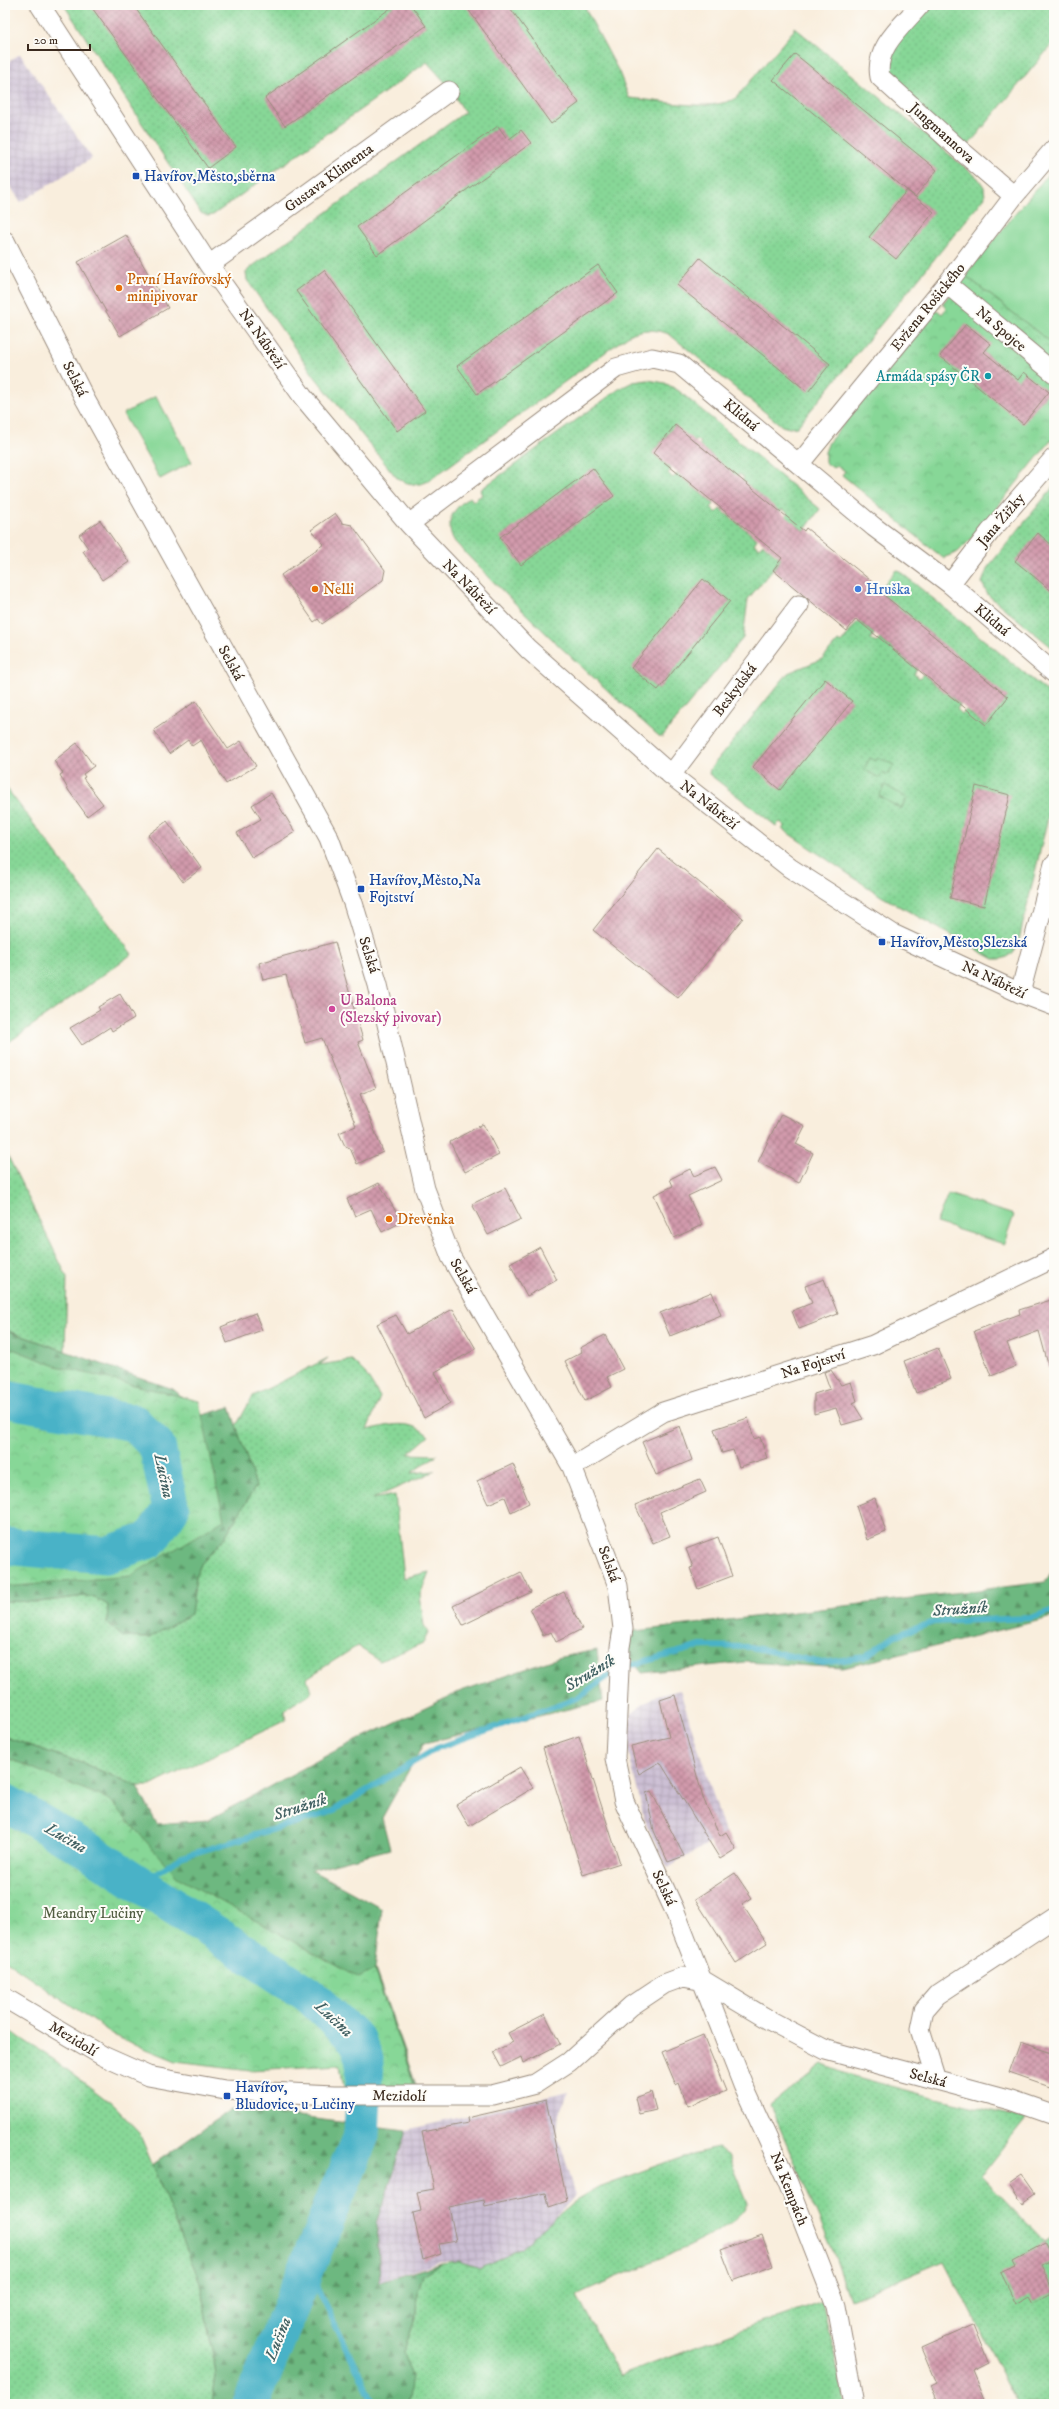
<svg xmlns="http://www.w3.org/2000/svg" width="1059" height="2409" viewBox="0 0 1059 2409" font-family="'IM FELL DW Pica',serif">
	<defs>
		<pattern id="industrial-grid" width="8" height="8" patternUnits="userSpaceOnUse"><rect width="8" height="8" fill="#ccbfd4"/><path d="M0 4h8M4 0v8" fill="none" stroke="#b0a4b6"/></pattern>
		<pattern id="grass-dots" width="8" height="8" patternUnits="userSpaceOnUse"><rect width="8" height="8" fill="#87d797"/><path d="M2 2h.1M6 6h.1" fill="none" stroke="#75b982" stroke-width="1.8" stroke-linecap="round"/></pattern>
		<pattern id="forest-firs" width="22" height="20" patternUnits="userSpaceOnUse"><rect width="22" height="20" fill="#6db880"/><path d="M5 1l3.5 6h-7zM16 11l3.5 6h-7z" fill="#5b9668"/></pattern>
		<pattern id="park-crowns" width="20" height="18" patternUnits="userSpaceOnUse"><rect width="20" height="18" fill="#87d797"/><path d="M2 6a3 3 0 1 1 6 0M12 15a3 3 0 1 1 6 0" fill="none" stroke="#75b982"/></pattern>
		<pattern id="building-cross-hatch" width="8" height="8" patternUnits="userSpaceOnUse"><rect width="8" height="8" fill="#d19aac"/><path d="M0 0l8 8M0 8l8-8" fill="none" stroke="#ab7e8b"/></pattern>
	</defs>
	<rect width="100%" height="100%" fill="#fdfcf7"/>
	<filter id="ink" filterUnits="userSpaceOnUse"><feTurbulence type="fractalNoise" baseFrequency=".025" numOctaves="2"/><feDisplacementMap in="SourceGraphic" scale="8" xChannelSelector="R" yChannelSelector="G"/><feConvolveMatrix kernelMatrix="1 2 1 2 8 2 1 2 1" color-interpolation-filters="sRGB"/></filter>
	<filter id="wash" filterUnits="userSpaceOnUse"><feTurbulence type="fractalNoise" baseFrequency=".012" numOctaves="4" result="noise"/><feDisplacementMap in="SourceGraphic" scale="16" xChannelSelector="R" yChannelSelector="G"/><feGaussianBlur stdDeviation="0.9" result="paint"/><feColorMatrix in="noise" values="0 0 0 0 0 0 0 0 0 0 0 0 0 0 0 0 0 1.4 0 .05"/><feComposite in="paint" operator="in"/></filter>
	<g filter="url(#wash)">
		<rect width="100%" height="100%" fill="#f9eedd"/>
		<path fill="url(#industrial-grid)" d="M20 54 92 158 21 202 5 179V64Z
			M680 1690 725 1833 668 1868 644 1819 627 1745 630 1714 653 1697Z
			M569 2092 559 2113 557 2133 576 2195 545 2228 520 2248 480 2268 458 2261H441L380 2282 377 2224 406 2130Z"/>
		<path fill="url(#grass-dots)" stroke="#61805a" d="M64 5H587L586 10 619 72 629 98C658 100 711 113 736 98L794 30V27L978 178 984 187 985 197 797 427 789 428 782 426 669 334C655 329 642 328 629 335L430 480C419 487 407 485 396 477L315 377 247 280 246 272 250 268 465 112 445 82 427 62 213 215 208 216 201 213Z
			M927 5H1054V42L966 148 891 84 887 65 895 43Z
			M648 380 665 383 679 391 820 509 804 531 785 517 788 513 782 509 780 512 742 482 744 478 739 474 737 477 699 446 701 443 696 439 694 442 674 426 652 453 671 469 668 473 673 478 677 474 714 504 711 508 716 513 720 509 757 539 754 544 759 548 763 544 781 559 748 599 743 638 662 737 659 736C588 674 520 611 455 542 443 523 453 508 470 497L473 501 482 495 480 490 619 389 633 382Z
			M1054 486V649L988 595 982 583 988 567Z
			M898 570 1054 697V792L1019 940C1015 954 1008 960 994 959L881 896 782 829 785 826 780 822 776 826 709 774 710 769 788 673 822 659 838 641 841 643 858 621 874 634 871 639 876 643 880 639 917 669 914 674 919 678 923 674 960 705 957 709 962 714 966 710 985 725 1007 698 878 592 895 571Z
			M5 786 132 954 5 1045Z
			M5 1150 67 1277 65 1351 5 1330Z
			M328 1358 319 1365 352 1360 365 1373 380 1397 367 1430C391 1425 409 1418 429 1436L408 1454 437 1455 411 1473 435 1471 372 1499 395 1495 404 1578 429 1572 420 1595 424 1626 428 1633 423 1643 380 1661 357 1646 307 1678 311 1693 284 1710 286 1720 150 1786H137L87 1765 5 1737V1601L39 1602 85 1596 95 1598 108 1605 107 1623 123 1637 149 1638 194 1591 196 1576 201 1564 224 1538 256 1486 236 1426 253 1396Z
			M5 2028 53 2059 112 2104 139 2132 200 2282 216 2374 212 2404H5Z
			M822 2064 846 2074 916 2093 1026 2119 981 2176 1045 2243 1054 2237V2404H1018L944 2261 850 2300 833 2251 770 2105Z
			M718 2148 728 2154 748 2203C739 2235 609 2277 577 2295L620 2376 751 2326 823 2301 845 2404H408L404 2352 417 2312 418 2290 423 2275 442 2263 458 2261 480 2268 520 2248 575 2201 599 2187 680 2157Z"/>
		<path fill="url(#forest-firs)" stroke="#54714f" d="M5 1330 173 1389 203 1415 230 1407 256 1486 224 1538 201 1564 196 1576 191 1614 149 1638 123 1637 107 1623 108 1605 95 1598 85 1596 39 1602 5 1601Z
			M1054 1568V1617L843 1668 745 1662 642 1673 611 1634 1045 1582Z
			M597 1650 603 1701 424 1743 382 1818 390 1849 311 1870 382 1909 375 1969 416 2085 344 2087 340 2065 5 1836V1737L87 1765 137 1786 157 1824 208 1820 333 1752 461 1691 561 1657Z
			M232 2109 406 2130 377 2224 380 2282 442 2263 423 2275 418 2290 417 2312 404 2352 412 2376 408 2404H352L330 2401 325 2404H212L216 2374 200 2282 152 2165Z"/>
		<path fill="url(#park-crowns)" stroke="#61805a" d="M965 275 1054 345V437L971 539 958 552 943 558 842 475 845 471 836 465 833 468 825 462V452L829 442 937 310 942 314 946 309 943 304 939 308Z
			M878 757 894 765 887 775 882 773 879 778 864 769 870 758 876 761Z
			M885 785 907 798 901 809 879 796Z
			M5 1346 56 1366 199 1401 224 1520 130 1576 5 1587Z
			M5 1757 110 1800 177 1877 359 1978 374 1970 415 2087H344L340 2065 250 2070 176 2061 117 2037 5 1960Z"/>
		<path fill="#87d797" stroke="#61805a" d="M1054 167V345L965 275Z
			M156 396 192 462 160 479 123 414Z
			M948 1194 1014 1215 1004 1244 936 1223Z"/>
		<g fill="none" stroke-linecap="round" stroke-linejoin="round">
			<path stroke="#49b2c7" stroke-width="6" d="M140 1884 181 1857 331 1812 437 1748 577 1698 620 1668 701 1646 751 1647 822 1663 864 1657 894 1636 934 1622 1030 1618 1054 1610
				M308 2269 374 2404"/>
			<path stroke="#49b2c7" stroke-width="37" d="M5 1399 134 1423 157 1446 171 1509 150 1540 106 1555 5 1546
				M5 1802 89 1851 308 1994 357 2040 365 2060 361 2135 251 2404"/>
		</g>
		<g id="blocks">
			<path fill="url(#building-cross-hatch)" d="M90 5H133L236 147 208 168Z
				M395 5H411L426 26 285 126 265 98Z
				M465 5H508L579 103 551 124Z
				M795 54 937 170 915 197 773 80Z
				M498 126 508 140 521 130 531 143 377 255 357 227Z
				M907 190 934 212 896 259 869 237Z
				M126 235 168 308 120 336 78 262Z
				M700 258 830 364 808 392 677 285Z
				M598 265 618 293 477 394 457 366Z
				M324 270 425 411 397 431 296 291Z
				M966 324 991 344 984 352 1018 380 1024 372 1049 392 1023 424 940 356Z
				M675 425 804 531 806 528 881 589 879 591 1008 697 986 725 856 619 847 631 773 570 782 558 653 453Z
				M593 468 614 496 521 565 500 537Z
				M335 513 342 523 352 525 385 570 383 580 322 624 318 619 314 622 281 575 324 544 311 530Z
				M100 520 129 562 102 580 83 551 88 548 79 535Z
				M1038 533 1054 547V593L1015 561Z
				M703 579 730 601 658 690 631 668Z
				M825 679 852 701 780 790 753 767Z
				M196 701 228 749 241 741 256 766 226 784 201 740 192 746 188 740 169 754 154 730Z
				M77 743 94 766 83 774 85 777 83 778 103 804 87 816 69 791 60 775 63 773 54 761Z
				M976 786 1010 795 984 906 950 898Z
				M271 793 295 832 252 858 237 833 261 819 252 805Z
				M167 821 202 868 183 882 148 835Z
				M658 849 743 918 678 998 593 930Z
				M335 942 363 1040 358 1042 376 1088 360 1094 383 1152 357 1164 350 1148 345 1146 339 1133 356 1126 322 1038 305 1043 286 975 263 980 259 963Z
				M120 994 134 1018 112 1031 110 1027 82 1045 70 1028 100 1010 98 1007Z
				M781 1114 805 1126 796 1144 813 1153 799 1183 758 1162Z
				M483 1124 499 1155 465 1172 450 1142Z
				M715 1167 722 1180 688 1196 702 1225 674 1238 654 1195 673 1186 670 1179 690 1169 694 1176Z
				M379 1183 402 1222 382 1232 371 1209 355 1216 347 1199Z
				M505 1188 521 1219 488 1235 472 1204Z
				M540 1247 557 1280 527 1296 510 1264Z
				M824 1279 838 1314 799 1329 792 1311 812 1303 805 1286Z
				M712 1292 721 1315 670 1336 660 1313Z
				M1054 1299V1367L1049 1368 1039 1331 1007 1343 1016 1366 991 1376 974 1331 1020 1314 1019 1310Z
				M453 1309 476 1349 435 1372 450 1403 424 1418 377 1324 396 1315 407 1334Z
				M255 1313 262 1330 227 1343 221 1327Z
				M605 1335 623 1369 607 1377 612 1387 585 1401 565 1361 582 1352 580 1348Z
				M938 1348 951 1379 916 1393 904 1361Z
				M831 1370 841 1385 851 1382 857 1401 853 1403 863 1419 842 1425 836 1408 814 1414V1394L830 1389 824 1372Z
				M748 1418 754 1439 760 1437 767 1458 739 1467 733 1450 722 1453 714 1429Z
				M680 1426 692 1460 656 1475 642 1442Z
				M513 1464 529 1503 511 1512 505 1497 488 1504 477 1481Z
				M700 1479 706 1492 660 1512 670 1536 653 1543 635 1505Z
				M875 1498 886 1532 867 1540 856 1506Z
				M718 1537 732 1576 698 1589 690 1568 693 1567 686 1549Z
				M521 1572 531 1592 463 1625 453 1606Z
				M564 1592 582 1629 556 1642 551 1632 543 1636 530 1608Z
				M675 1695 703 1798 720 1836 726 1832 736 1849 720 1859 660 1762 639 1774 636 1766 631 1746 669 1737 660 1700Z
				M579 1736 620 1863 583 1875 543 1748Z
				M520 1767 533 1788 469 1826 456 1805Z
				M651 1791 684 1856 668 1862 654 1831 646 1793Z
				M735 1873 752 1898 742 1904 767 1943 736 1963 695 1899Z
				M545 2014 560 2044 523 2063 521 2057 501 2067 493 2052 513 2042 508 2033Z
				M703 2035 726 2091 688 2106 679 2083 676 2085 662 2052Z
				M1020 2042 1054 2054V2073L1049 2087 1009 2073Z
				M651 2092 656 2110 639 2114 635 2098Z
				M546 2100 567 2201 549 2207 546 2193 485 2206 484 2200 449 2207 456 2241 439 2244 441 2254 423 2260 413 2213 421 2211 417 2192 434 2189 422 2132 468 2123 467 2118Z
				M1022 2175 1036 2195 1023 2204 1009 2184Z
				M762 2235 773 2266 733 2281 721 2250Z
				M1045 2243 1054 2260 1041 2266 1054 2292 1034 2302 1030 2295 1016 2303 1001 2273 1016 2266 1013 2260Z
				M973 2325 988 2362 972 2370 984 2399 972 2404H938L930 2386 936 2383 921 2348Z"/>
		</g>
	</g>
	<g filter="url(#ink)">
		<use href="#blocks" fill-opacity="0" stroke="#9a8c7e" stroke-width="1"/>
		<g fill="none" stroke-linecap="round" stroke-linejoin="round">
			<g stroke="#9a8c7e" stroke-width="21">
				<path id="minor" d="M40 5 209 265 303 397 409 524 528 649 671 775 790 868 893 934 1020 993 1054 1006
					M920 5C902 26 874 48 880 77L958 148 1014 196
					M5 241 85 399 329 838 353 903 378 985 425 1189 451 1257 572 1467 618 1586 623 1629 620 1647 615 1758 624 1801 674 1909 743 2085 788 2183 836 2306 854 2404
					M209 265 449 91
					M947 284 1054 373
					M800 463 947 284 1014 196 1054 149
					M409 524 616 368 652 358 679 364 874 527 950 584 1054 673
					M950 584 990 532 1054 458
					M671 775 799 605
					M1020 993 1054 864
					M572 1467 663 1412 873 1345 1054 1258
					M5 1998 103 2056 148 2076 225 2090 334 2095H492L535 2084 569 2062 631 2006 664 1984 683 1977 704 1981 769 2020 826 2050 1011 2100 1054 2115
					M936 2080 920 2029 924 2010 937 1995 1054 1918"/>
			</g>
			<use href="#minor" stroke="#fff" stroke-width="19"/>
		</g>
	</g>
	<g fill="#1a4fb4" stroke="#fdfcf7" stroke-width="1.5">
		<rect x="132" y="172" width="8" height="8" rx="2"/>
		<rect x="357" y="885" width="8" height="8" rx="2"/>
		<rect x="878" y="938" width="8" height="8" rx="2"/>
		<rect x="223" y="2092" width="8" height="8" rx="2"/>
	</g>
	<g fill="#e8710a" stroke="#fdfcf7" stroke-width="1.5">
		<circle cx="119" cy="288" r="4"/>
		<circle cx="315" cy="589" r="4"/>
		<circle cx="389" cy="1219" r="4"/>
	</g>
	<circle fill="#0f9aa8" stroke="#fdfcf7" stroke-width="1.5" cx="988" cy="376" r="4"/>
	<circle fill="#3f7fe0" stroke="#fdfcf7" stroke-width="1.5" cx="858" cy="589" r="4"/>
	<circle fill="#d1479c" stroke="#fdfcf7" stroke-width="1.5" cx="332" cy="1009" r="4"/>
	<g text-anchor="middle" dominant-baseline="central" stroke-width="4" stroke-linejoin="round" paint-order="stroke">
		<g font-size="15" fill="#3b2a1e" stroke="#fdfcf7">
			<text transform="translate(942 133) rotate(42)">Jungmannova</text>
			<text transform="translate(329 178) rotate(-36)">Gustava Klimenta</text>
			<text transform="translate(928 307) rotate(-51)">Evžena Rošického</text>
			<text transform="translate(1001 329) rotate(40)">Na Spojce</text>
			<text transform="translate(262 339) rotate(55)">Na Nábřeží</text>
			<text transform="translate(75 379) rotate(63)">Selská</text>
			<text transform="translate(741 415) rotate(40)">Klidná</text>
			<text transform="translate(1001 520) rotate(-50)">Jana Žižky</text>
			<text transform="translate(469 587) rotate(46)">Na Nábřeží</text>
			<text transform="translate(992 620) rotate(40)">Klidná</text>
			<text transform="translate(231 663) rotate(61)">Selská</text>
			<text transform="translate(735 690) rotate(-53)">Beskydská</text>
			<text transform="translate(709 805) rotate(38)">Na Nábřeží</text>
			<text transform="translate(369 955) rotate(72)">Selská</text>
			<text transform="translate(994 980) rotate(25)">Na Nábřeží</text>
			<text transform="translate(463 1276) rotate(60)">Selská</text>
			<text transform="translate(813 1364) rotate(-18)">Na Fojtství</text>
			<text transform="translate(609 1564) rotate(70)">Selská</text>
			<text transform="translate(664 1888) rotate(65)">Selská</text>
			<text transform="translate(73 2039) rotate(31)">Mezidolí</text>
			<text transform="translate(928 2078) rotate(15)">Selská</text>
			<text transform="translate(399 2096) rotate(1)">Mezidolí</text>
			<text transform="translate(789 2189) rotate(68)">Na Kempách</text>
		</g>
		<g font-size="15" fill="#164399" stroke="#fdfcf7" text-anchor="start">
			<text x="144" y="176">Havířov,Město,sběrna</text>
			<text x="369" y="880">Havířov,Město,Na<tspan x="369" dy="17">Fojtství</tspan></text>
			<text x="890" y="942">Havířov,Město,Slezská</text>
			<text x="235" y="2087">Havířov,<tspan x="235" dy="17">Bludovice, u Lučiny</tspan></text>
		</g>
		<g font-size="15" fill="#c56008" stroke="#fdfcf7" text-anchor="start">
			<text x="127" y="279">První Havířovský<tspan x="127" dy="17">minipivovar</tspan></text>
			<text x="323" y="589">Nelli</text>
			<text x="397" y="1219">Dřevěnka</text>
		</g>
		<g font-size="15" fill="#0d838f" stroke="#fdfcf7" text-anchor="end">
			<text x="980" y="376">Armáda spásy ČR</text>
		</g>
		<g font-size="15" fill="#366cbe" stroke="#fdfcf7" text-anchor="start">
			<text x="866" y="589">Hruška</text>
		</g>
		<g font-size="15" fill="#b23c85" stroke="#fdfcf7" text-anchor="start">
			<text x="340" y="1000">U Balona<tspan x="340" dy="17">(Slezský pivovar)</tspan></text>
		</g>
		<g font-size="15" fill="#525e42" stroke="#fdfcf7">
			<text x="93" y="1913">Meandry Lučiny</text>
		</g>
		<g font-size="16" font-style="italic" fill="#416062" stroke="#fdfcf7">
			<text transform="translate(164 1476) rotate(78)">Lučina</text>
			<text transform="translate(960 1609) rotate(-4)">Stružník</text>
			<text transform="translate(590 1673) rotate(-31)">Stružník</text>
			<text transform="translate(300 1807) rotate(-18)">Stružník</text>
			<text transform="translate(66 1838) rotate(30)">Lučina</text>
			<text transform="translate(334 2019) rotate(43)">Lučina</text>
			<text transform="translate(278 2339) rotate(-68)">Lučina</text>
		</g>
	</g>
	<rect width="1059" height="2409" fill="none" stroke="#fdfcf7" stroke-width="20"/>
	<path d="M28 44v6h62v-6" fill="none" stroke="#3b2a1e" stroke-width="2"/>
	<text x="34" y="44" font-size="12" fill="#3b2a1e" stroke="#fdfcf7" stroke-width="3" paint-order="stroke">20 m</text>
</svg>
